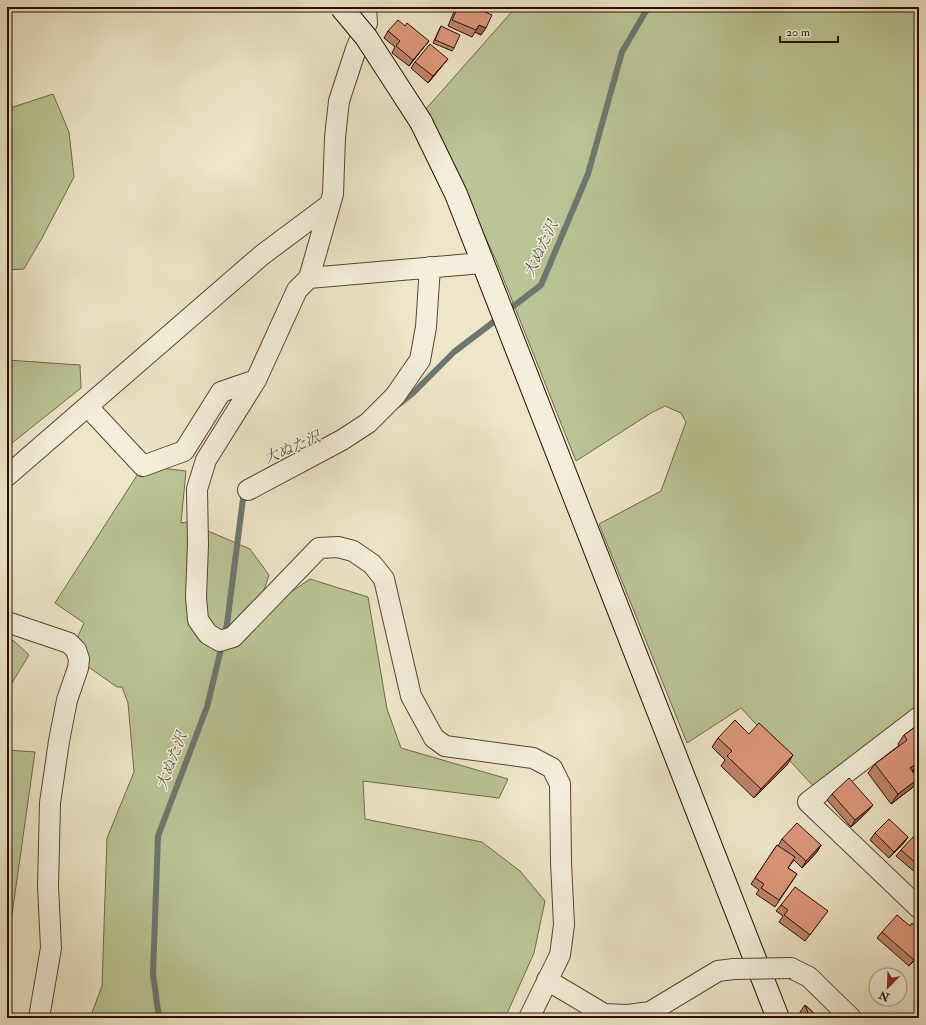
<svg xmlns="http://www.w3.org/2000/svg" width="926" height="1025" viewBox="0 0 926 1025" font-family="'IM FELL Double Pica','Noto Serif JP',serif">
	<rect width="100%" height="100%" fill="#eee6c9"/>
	<filter id="stains"><feTurbulence type="fractalNoise" baseFrequency=".005" numOctaves="4"/><feColorMatrix values="0 0 0 0 .2 0 0 0 0 .09 0 0 0 0 .02 0 0 0 .5 -.17"/></filter>
	<radialGradient id="worn" r=".72"><stop offset=".6" stop-color="#630" stop-opacity="0"/><stop offset="1" stop-color="#630" stop-opacity=".3"/></radialGradient>
	<path fill="#bac495" stroke="#72684a" d="M516 7H919V708L816 789 741 708 687 743 599 524 661 491 686 422 681 413 665 406 651 413 576 461 496 260 425 110Z
		M53 94 69 132 74 177 42 238 24 269 7 270V109Z
		M7 360 80 365 81 388 7 447Z
		M143 466 186 471 181 523 187 522 250 549 269 575 255 617 310 579 368 597 387 709 401 748 508 779 499 798 363 781 365 819 482 842 520 871 545 901 534 953 505 1018H90L102 986 107 838 134 772 128 703 122 687H117L70 654 84 623 55 603Z
		M7 639 14 641 29 655 7 691Z
		M7 750 35 752 7 950Z"/>
	<g fill="none" stroke-linecap="round" stroke-linejoin="round">
		<path stroke="#6d7770" stroke-width="6" d="M507 311 541 285 588 174 622 52 646 11 652 7
			M398 405 412 394 454 352 500 317
			M159 1018 153 974 158 836 207 707 227 624 244 491"/>
		<g stroke="#5b4332" stroke-width="22">
			<path id="street" d="M366 7 367 23 356 49 339 101 335 137 333 194 309 278 297 290 256 380 206 460 197 489 198 544 196 597 198 620 208 634 220 641 233 637 319 548 338 547 353 551 372 564 384 579 411 696 434 738 445 746 533 758 552 768 560 784 561 862 564 925 560 955 529 1018
				M309 278 482 263
				M88 407 143 466 184 451 221 392 256 380
				M7 476 262 255 329 205
				M248 490 342 440 368 423 395 396 420 360 426 327 430 267
				M7 622 69 643 76 650 79 659 78 668 67 700 59 741 50 803 48 886 51 948 39 1018
				M919 717 808 802 919 908
				M791 968 809 977 851 1018
				M547 980 604 1014 628 1015 650 1012 718 971 734 969"/>
		</g>
		<g stroke="#2a0d00" stroke-width="24">
			<path id="secondary" d="M421 122 456 194 778 1018"/>
		</g>
		<use href="#street" stroke="#f4efdc" stroke-width="20"/>
		<use href="#secondary" stroke="#f4efdc" stroke-width="22"/>
		<g stroke="#5b4332" stroke-width="22" stroke-linecap="butt">
			<path id="street-bridge" d="M734 969 791 968"/>
		</g>
		<g stroke="#2a0d00" stroke-width="24" stroke-linecap="butt">
			<path id="secondary-bridge" d="M341 7 366 37 421 122"/>
		</g>
		<use href="#street-bridge" stroke="#f4efdc" stroke-width="20"/>
		<use href="#secondary-bridge" stroke="#f4efdc" stroke-width="22"/>
	</g>
	<path fill="#bf836a" stroke="#2a0d00" d="M456 7H458L481 35 475 32 472 37 448 26Z
		M441 26 454 48 452 51 433 43 439 30Z
		M388 31 424 47 409 66 392 53 395 47 384 38Z
		M415 62 443 65 428 83 411 68Z
		M919 724V778L913 770V771L918 779 912 788 891 804 868 773 875 764 899 746 898 744 904 735Z
		M749 734 787 765 754 798 721 766 725 760 712 747 718 738Z
		M832 794 868 811 851 827 827 800Z
		M875 833 908 837 903 844 889 858 870 840Z
		M782 839 821 845 817 852 802 868 794 860 788 868 797 874 775 907 756 894 759 890 751 884 777 845 778 846Z
		M919 839V869L916 873 896 856 901 850Z
		M919 875V882L916 879Z
		M781 905 823 917 805 941 779 922 783 916 776 911Z
		M910 926 919 929V955L909 966 877 938 882 932Z
		M805 1005 819 1018H803L800 1012Z"/>
	<path fill="#9b6a56" stroke="#2a0d00" d="M479 25 486 28 481 35 475 32Z
		M429 41 424 47 409 66 413 60Z
		M448 59 428 83 433 76Z
		M793 755 787 765 754 798 761 789Z
		M919 762 913 770 904 778 910 768Z
		M918 779 912 788 891 804 898 794Z
		M873 805 868 811 851 827 855 820Z
		M908 837 903 844 889 858 894 852Z
		M821 845 817 852 802 868 806 861Z
		M919 953V955L909 966 914 960Z"/>
	<path fill="#de987b" stroke="#2a0d00" d="M458 7H474L492 15 486 28 479 25 476 30 452 20Z
		M398 20 405 26 407 23 429 41 413 60 396 46 400 41 388 31Z
		M441 26 460 35 454 48 435 40Z
		M430 44 448 59 433 76 415 62Z
		M735 720 749 734 759 723 793 755 761 789 727 756 732 751 718 738Z
		M919 724V762L910 768 918 779 898 794 875 764 907 740 904 735Z
		M849 778 873 805 855 820 832 794Z
		M889 819 908 837 894 852 875 833Z
		M797 823 821 845 806 861 782 839Z
		M915 835 919 839V866L901 850Z
		M777 845 795 857 788 868 797 874 779 900 761 888 764 884 755 878Z
		M795 887 828 911 810 935 784 915 788 910 781 905Z
		M897 915 910 926 912 923 919 929V953L914 960 882 932Z
		M805 1005 819 1018H810Z"/>
	<g text-anchor="middle" dominant-baseline="central" stroke-width="3" stroke-linejoin="round" paint-order="stroke">
		<g font-size="15" font-style="italic" fill="#57544b" stroke="#f4efdc">
			<text transform="translate(541 249) rotate(-65)">大ぬた沢</text>
			<text transform="translate(292 448) rotate(-23)">大ぬた沢</text>
			<text transform="translate(172 761) rotate(-69)">大ぬた沢</text>
		</g>
	</g>
	<rect width="926" height="1025" fill="none" stroke="#eee6c9" stroke-width="24"/>
	<rect x="8" y="8" width="910" height="1009" fill="none" stroke="#2a0d00" stroke-width="2"/>
	<rect x="12" y="12" width="902" height="1001" fill="none" stroke="#2a0d00"/>
	<g transform="translate(888 987) rotate(203)"><circle r="19" fill="#f4efdc" stroke="#a39584"/>
	<path d="M0-3L7 15L0 10L-7 15Z" fill="#8f2418"/>
	<text y="-6" font-size="11" font-weight="bold" text-anchor="middle" fill="#2a0d00">N</text>
	</g>
	<path d="M780 36v6h58v-6" fill="none" stroke="#2a0d00" stroke-width="2"/>
	<text x="786" y="36" font-size="12" fill="#2a0d00" stroke="#f4efdc" stroke-width="3" paint-order="stroke">20 m</text>
	<rect width="100%" height="100%" filter="url(#stains)"/>
	<rect width="100%" height="100%" fill="url(#worn)"/>
</svg>
